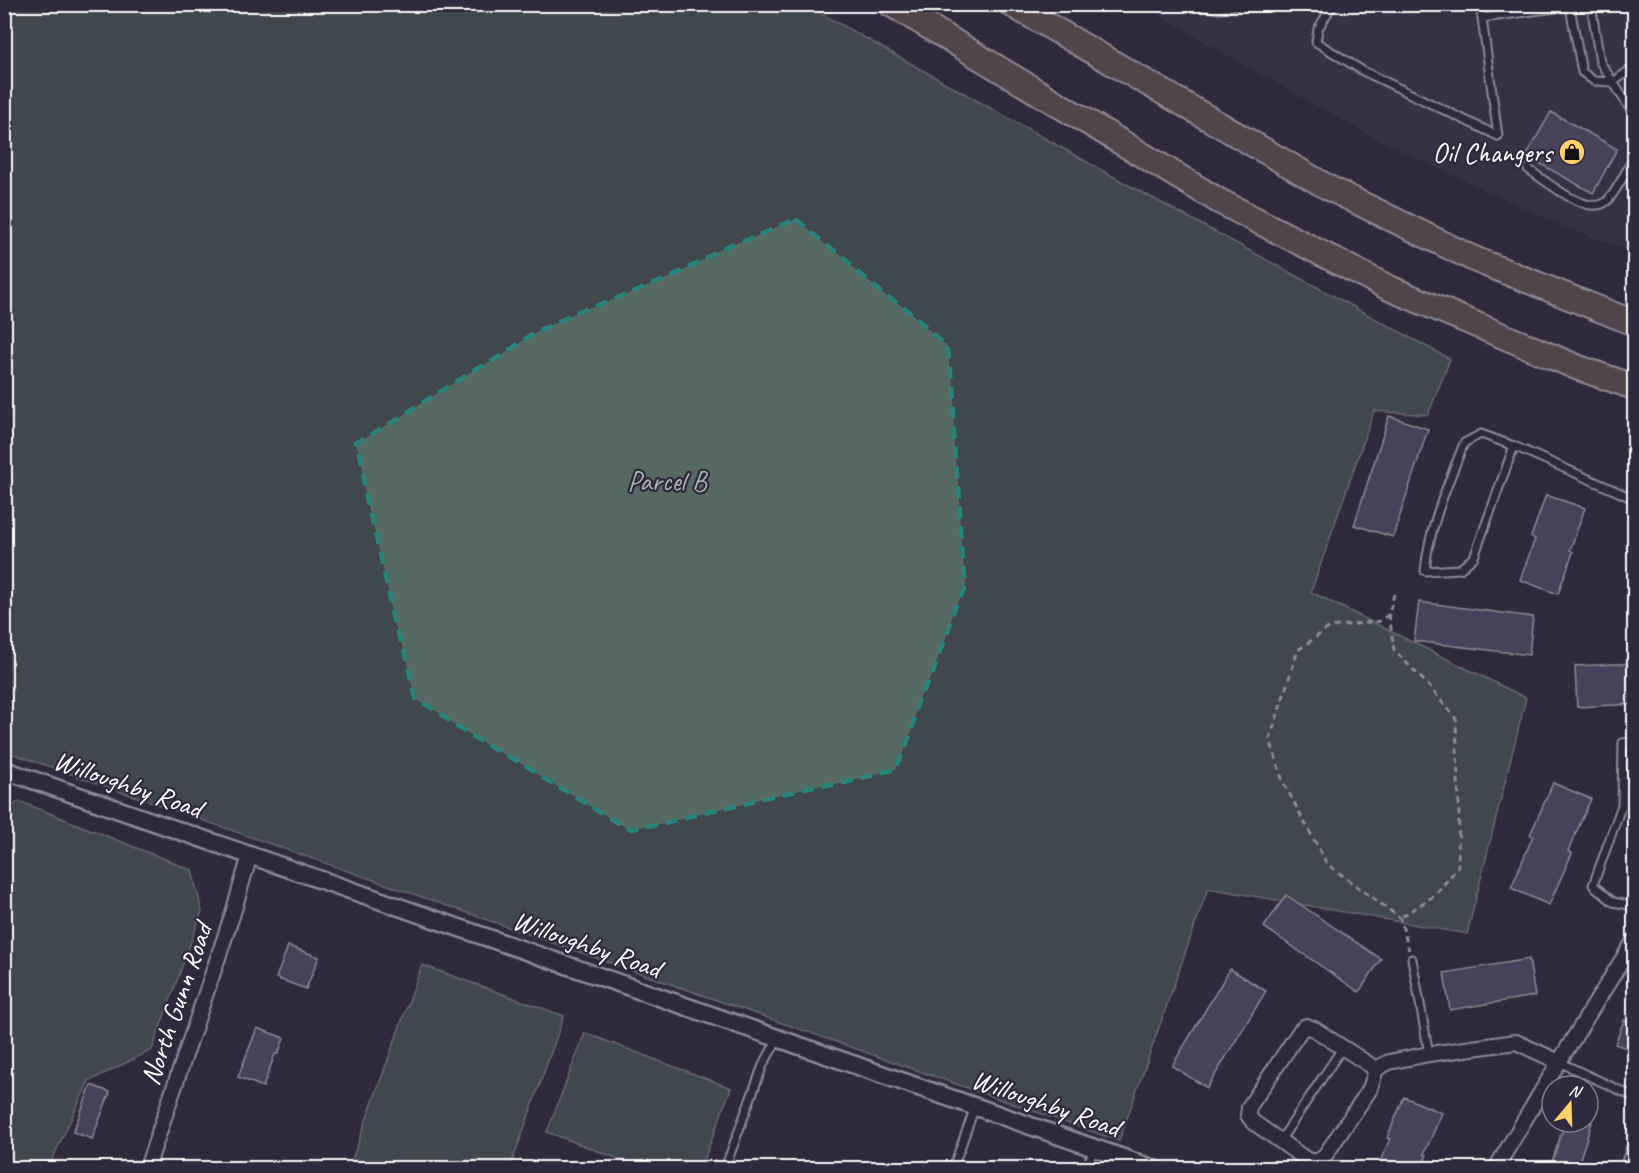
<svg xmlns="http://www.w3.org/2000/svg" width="1639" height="1173" viewBox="0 0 1639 1173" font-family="Caveat,sans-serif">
	<rect width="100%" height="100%" fill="#2f2a3d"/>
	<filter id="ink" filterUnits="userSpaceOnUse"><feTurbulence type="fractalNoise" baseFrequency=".0167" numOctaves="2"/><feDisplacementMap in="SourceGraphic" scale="12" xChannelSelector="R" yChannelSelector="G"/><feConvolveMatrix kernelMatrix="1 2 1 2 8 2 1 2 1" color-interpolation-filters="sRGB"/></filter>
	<g filter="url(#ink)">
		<path fill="#3f3a50" d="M1142 5H1634V253L1553 222 1376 139 1254 71Z"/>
		<path fill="#566a64" stroke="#aab4b2" stroke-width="1.5" d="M5 4 806 5 1121 181 1450 359 1428 415 1374 411 1311 592 1526 698 1467 934 1208 888 1119 1141 5 751Z
			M19 801 192 870 202 911 152 1050 89 1081 48 1168H5L4 813Z
			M422 965 564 1016 510 1168H349Z
			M585 1033 731 1088 701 1168H643L547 1132Z"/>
		<path fill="#655e7c" stroke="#fff" stroke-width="1.5" d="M1551 112 1617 149 1593 193 1526 156Z
			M1389 416 1428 429 1393 537 1354 525Z
			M1546 495 1585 508 1570 550 1573 552 1558 594 1520 580 1535 539 1531 537Z
			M1419 602 1533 617 1529 655 1414 641Z
			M1635 663V704L1577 707 1575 666Z
			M1553 783 1591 799 1568 851 1572 853 1549 905 1511 888 1533 836 1530 835Z
			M1286 895 1381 959 1359 992 1264 927Z
			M288 946 319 957 306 989 276 978Z
			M1529 959 1535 996 1450 1010 1444 973Z
			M1230 969 1266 991 1207 1088 1172 1066Z
			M1624 1020 1635 1024V1051L1615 1044Z
			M257 1028 284 1038 278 1054H275L263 1087 238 1077Z
			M91 1085 110 1092 92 1139 73 1132Z
			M1404 1097 1442 1113 1424 1154 1427 1155 1421 1168H1377L1390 1139 1387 1138Z
			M1565 1122H1592L1577 1168H1550Z"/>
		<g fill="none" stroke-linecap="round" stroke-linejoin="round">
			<g stroke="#fff" stroke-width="11">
				<path id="service" d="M1197 4 1217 9 1241 4
					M1333 4 1318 29 1316 42 1363 71 1498 136 1482 18 1586 4
					M1480 4 1482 18
					M1570 7 1582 72 1594 81 1613 82 1600 62 1591 4
					M1634 67 1613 82 1634 115
					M1528 169C1545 180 1588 218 1607 201 1617 191 1627 169 1634 157
					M1481 434 1514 446 1474 557 1460 569 1425 571C1429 526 1448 484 1464 443Z
					M1514 446 1634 499
					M1634 741 1623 743 1622 805 1593 885 1613 902 1634 906
					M1412 959 1429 1054
					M1559 1062 1634 1097
					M1280 1141 1343 1047
					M725 1168 763 1065 778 1039
					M953 1168 975 1107
					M1086 1168 1094 1149
					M1624 1168 1634 1138"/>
			</g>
			<g stroke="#fff" stroke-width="18">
				<path id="minor" d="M1306 1026 1314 1029 1376 1069 1370 1089 1326 1154 1317 1162 1307 1160 1253 1122 1248 1115 1249 1107 1300 1031Z
					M1376 1069 1389 1062 1429 1054 1516 1042 1559 1062
					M147 1168 233 913 250 855
					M1496 1168 1559 1062 1634 941"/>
			</g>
			<g stroke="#fff" stroke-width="21">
				<path id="tertiary" d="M4 770 1152 1168"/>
			</g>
			<g stroke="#fff" stroke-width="28">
				<path id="motorway" d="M891 4 1219 201 1389 288 1579 368 1634 387
					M1011 4 1329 188 1474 259 1634 323"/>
			</g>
			<path stroke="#fff" stroke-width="3" stroke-dasharray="6 4.5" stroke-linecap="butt" d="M1394 594 1389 614 1381 621 1330 627 1298 650 1270 739 1283 782 1327 864 1400 918 1409 950
				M1389 614 1394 650 1428 685 1456 719 1459 809 1458 867 1435 895 1400 918"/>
			<use href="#service" stroke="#2f2a3d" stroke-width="7"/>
			<use href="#minor" stroke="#2f2a3d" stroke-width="14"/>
			<use href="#tertiary" stroke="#2f2a3d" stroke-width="16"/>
			<use href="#motorway" stroke="#78695c" stroke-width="24"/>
		</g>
	</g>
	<path d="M0 0H1639V1173H0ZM795 219 948 345 965 585 895 770 631 831 414 698 356 444 533 334Z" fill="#2f2a3d" fill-opacity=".55" fill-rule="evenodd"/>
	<path fill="none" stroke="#27847c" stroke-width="4.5" stroke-dasharray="12 8" stroke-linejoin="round" d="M795 219 948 345 965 585 895 770 631 831 414 698 356 444 533 334Z"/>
	<defs>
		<g id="shop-disc" transform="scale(1.35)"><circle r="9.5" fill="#ffd166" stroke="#2f2a3d"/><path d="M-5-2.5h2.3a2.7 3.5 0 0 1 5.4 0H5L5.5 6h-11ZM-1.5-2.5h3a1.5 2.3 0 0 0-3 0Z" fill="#111"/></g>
	</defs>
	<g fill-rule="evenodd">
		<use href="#shop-disc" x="1572" y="152"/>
	</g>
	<g text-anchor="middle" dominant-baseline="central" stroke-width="4.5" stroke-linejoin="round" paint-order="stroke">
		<g font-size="28" fill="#fff" stroke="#2f2a3d" text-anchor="end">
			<text x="1552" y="152">Oil Changers</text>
		</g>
		<g font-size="28" fill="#aab4b2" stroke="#2f2a3d">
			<text x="667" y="480">Parcel B</text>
		</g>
		<g font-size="28" fill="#fff" stroke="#2f2a3d">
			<text transform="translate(128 784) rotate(19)">Willoughby Road</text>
			<text transform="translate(587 944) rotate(19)">Willoughby Road</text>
			<text transform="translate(176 1004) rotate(-71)">North Gunn Road</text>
			<text transform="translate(1046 1103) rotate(19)">Willoughby Road</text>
		</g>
	</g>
	<rect width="1639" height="1173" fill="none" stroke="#2f2a3d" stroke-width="24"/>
	<rect x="12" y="12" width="1615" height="1149" fill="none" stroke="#fff" stroke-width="2" filter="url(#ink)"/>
	<g transform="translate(1570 1104) rotate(19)"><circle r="28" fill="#2f2a3d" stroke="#827f8b" stroke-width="1.5"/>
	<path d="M0-4.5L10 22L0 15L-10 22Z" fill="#ffd166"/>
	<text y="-9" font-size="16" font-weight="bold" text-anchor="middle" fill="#ffffff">N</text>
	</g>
</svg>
